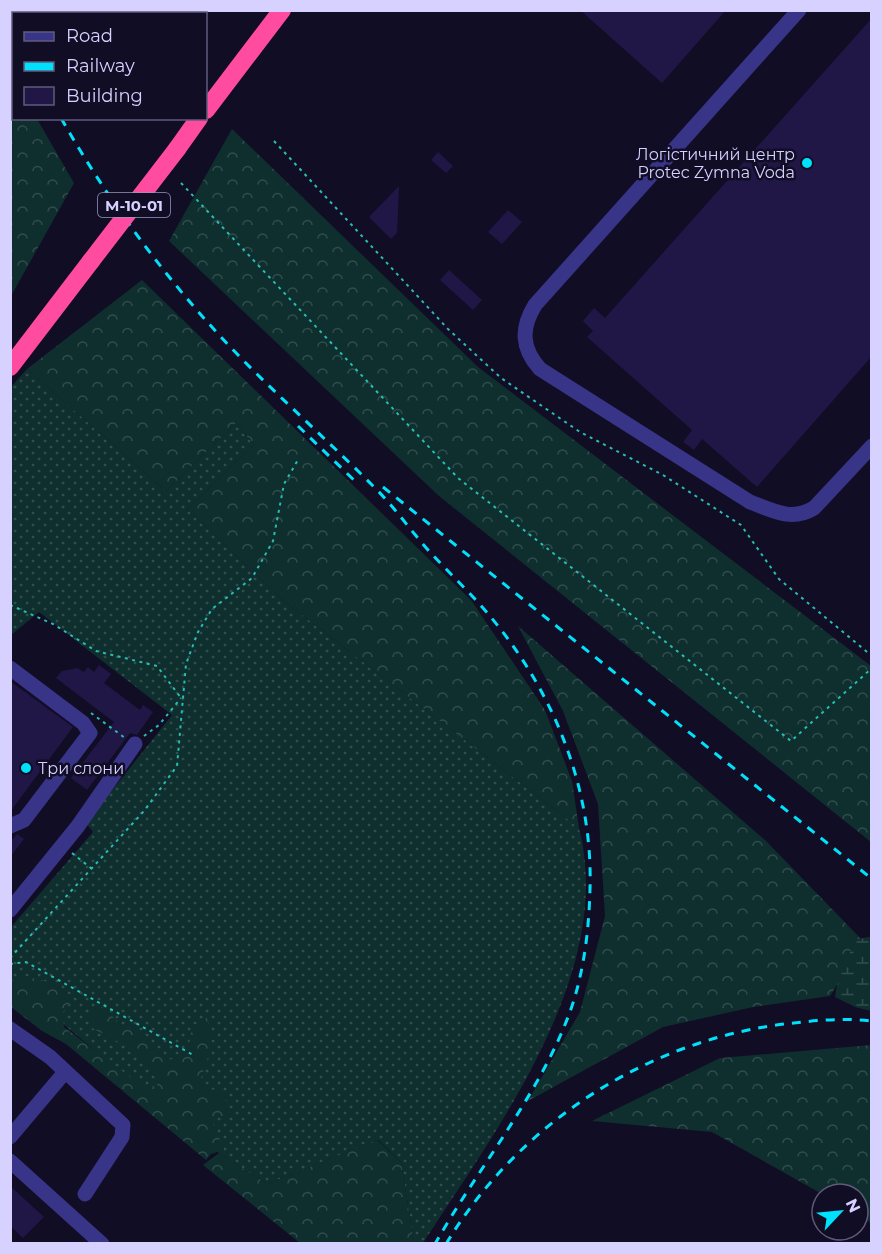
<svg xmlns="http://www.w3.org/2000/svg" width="882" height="1254" viewBox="0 0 882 1254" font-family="Montserrat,sans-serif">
	<defs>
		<pattern id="grass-dots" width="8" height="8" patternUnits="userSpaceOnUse" patternTransform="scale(1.5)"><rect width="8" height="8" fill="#0f2f2e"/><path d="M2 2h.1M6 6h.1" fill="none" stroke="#314c4d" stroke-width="1.8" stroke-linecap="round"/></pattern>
		<pattern id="forest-crowns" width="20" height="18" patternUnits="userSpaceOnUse" patternTransform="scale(1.5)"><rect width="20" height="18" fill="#0f2f2e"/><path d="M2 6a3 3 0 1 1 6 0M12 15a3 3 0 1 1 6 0" fill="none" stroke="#314c4d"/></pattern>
		<pattern id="wetland-marsh" width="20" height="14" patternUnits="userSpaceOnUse" patternTransform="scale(1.5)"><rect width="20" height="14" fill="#0f2f2e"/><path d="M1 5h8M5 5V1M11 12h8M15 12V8" fill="none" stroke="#314c4d"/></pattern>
	</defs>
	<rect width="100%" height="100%" fill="#110d25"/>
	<path fill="url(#grass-dots)" d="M27 369 166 491 236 423 254 445 187 509 284 601 579 828C616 971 497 1129 423 1243H414L401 1162 378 1140 267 1184 219 1153 11 981V927L93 832 86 823 172 715 39 612 11 635V387Z"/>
	<path fill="url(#forest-crowns)" d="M167 11 168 13 26 14 24 11Z
		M11 72 13 78 14 118 37 119 74 183 11 296Z
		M232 129 478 367 871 666V842L439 496 169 241Z
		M142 280 471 600 545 710 572 781 579 828 284 601 187 509 254 445 236 423 166 491 27 369Z
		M518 626 765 840 864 942 830 996 753 1007 663 1027 528 1101 580 1012 605 916 598 804 563 711Z
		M23 977C44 978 58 985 74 998L63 1012 64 1027 138 1083 158 1087 152 1068 124 1045 92 1028 90 1012 103 1007 120 1024 144 1034 169 1060 188 1052 191 1033 207 1017 212 1046 201 1078 206 1089 221 1090 232 1114 211 1118 224 1150 211 1154 206 1160 66 1044 42 1031 11 1007V980Z
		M871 1045V1223L858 1215V1194H822L712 1132 592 1121 720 1058Z
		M377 1140 401 1162 414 1243H300L203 1165 219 1153 267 1184Z"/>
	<path fill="url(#wetland-marsh)" d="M868 937H872L871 1011 855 1007 835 997C837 977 848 959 855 940Z"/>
	<path fill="#211747" d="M580 10H726L662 83Z
		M872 18V356L757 487 702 439 694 450 683 442 692 430 587 337 593 331 583 321 594 308 605 318Z
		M438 152 453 166 446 173 431 160Z
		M399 186 397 233 391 239 369 217Z
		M508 210 522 222 502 244 488 232Z
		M449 270 482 300 473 310 440 280Z
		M99 665 111 674 104 683 140 710 143 705 153 712 137 735 130 733 87 790 71 778 114 722 56 678 62 671 77 668 84 672 88 667 94 672Z
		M10 681 73 727 10 812Z
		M17 834 24 839 10 857V842Z
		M10 1186 44 1217 23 1238 10 1226Z"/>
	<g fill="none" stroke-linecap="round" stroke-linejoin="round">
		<path stroke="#26beb6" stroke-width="2" stroke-dasharray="3 4.5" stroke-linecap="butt" d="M274 141 448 329 501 378 580 432 663 475 741 525 779 579 872 656
			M181 183 458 478 791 741 872 668
			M10 605 53 624 96 651 157 666 181 698
			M91 713 125 738
			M144 736 159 725 181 698
			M72 853 92 869
			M10 958 144 811 177 766 186 664 198 632 212 609 252 578 273 541 284 484 299 458
			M10 964 26 962 195 1056"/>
		<path stroke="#383487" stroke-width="15" d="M799 10 535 305C521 328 521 348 540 369L750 502C772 510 791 522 814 508L872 446
			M10 668 83 723 90 733 24 820 10 826
			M10 910 78 826 135 744
			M10 1029 50 1057 123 1125 122 1137 85 1194
			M10 1137 65 1072
			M10 1161 102 1244"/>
		<path stroke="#ff4ca0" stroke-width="18" d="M206 110 282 10
			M177 149 199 118
			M10 367 91 261"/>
		<path stroke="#00e1fc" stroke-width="3" stroke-dasharray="9 8" stroke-linecap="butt" d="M10 14 14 19
			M10 30 14 35
			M61 118C106 197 160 271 221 337 270 390 326 438 376 489 395 508 411 531 429 551 452 576 477 599 498 626 557 700 593 793 590 889 589 930 584 971 571 1009 542 1091 478 1168 435 1244
			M298 426 357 483
			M383 487 872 879
			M446 1244C520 1121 652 1037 794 1023 819 1020 846 1018 872 1021"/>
		<path stroke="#ff4ca0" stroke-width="18" d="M91 261 177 149"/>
	</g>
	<g fill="#00e1fc" stroke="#110d25" stroke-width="2">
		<circle cx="807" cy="163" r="6"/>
		<circle cx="26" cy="768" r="6"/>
	</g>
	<g text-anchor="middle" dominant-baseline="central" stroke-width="5" stroke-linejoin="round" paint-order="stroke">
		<rect fill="#110d25" stroke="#9b96be" stroke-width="1.5" x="98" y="193" width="72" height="24" rx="4.5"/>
		<g font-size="15" font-weight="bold" fill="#d6d1ff">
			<text x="134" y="205">М-10-01</text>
		</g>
		<g font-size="16" fill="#d6d1ff" stroke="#110d25" text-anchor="end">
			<text x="795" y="154">Логістичний центр<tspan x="795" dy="18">Protec Zymna Voda</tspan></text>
			<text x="38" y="768" text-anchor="start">Три слони</text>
		</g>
	</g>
	<rect width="882" height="1254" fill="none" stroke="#d6d1ff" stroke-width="24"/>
	<rect x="12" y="12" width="195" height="108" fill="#110d25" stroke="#605b7c" stroke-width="1.5"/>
	<rect x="24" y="32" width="30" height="9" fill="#383487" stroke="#605b7c" stroke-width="1.5"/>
	<text x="66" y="42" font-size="18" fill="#d6d1ff">Road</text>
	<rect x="24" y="62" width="30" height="9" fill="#00e1fc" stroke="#605b7c" stroke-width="1.5"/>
	<text x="66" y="72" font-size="18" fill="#d6d1ff">Railway</text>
	<rect x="24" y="87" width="30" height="18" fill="#211747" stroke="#605b7c" stroke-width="1.5"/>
	<text x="66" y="102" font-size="18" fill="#d6d1ff">Building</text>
	<g transform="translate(840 1212) rotate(64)"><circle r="28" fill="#110d25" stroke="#605b7c" stroke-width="1.5"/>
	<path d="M0-4.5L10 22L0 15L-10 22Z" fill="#00e1fc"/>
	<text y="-9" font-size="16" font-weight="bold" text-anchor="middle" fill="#d6d1ff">N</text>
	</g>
</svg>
